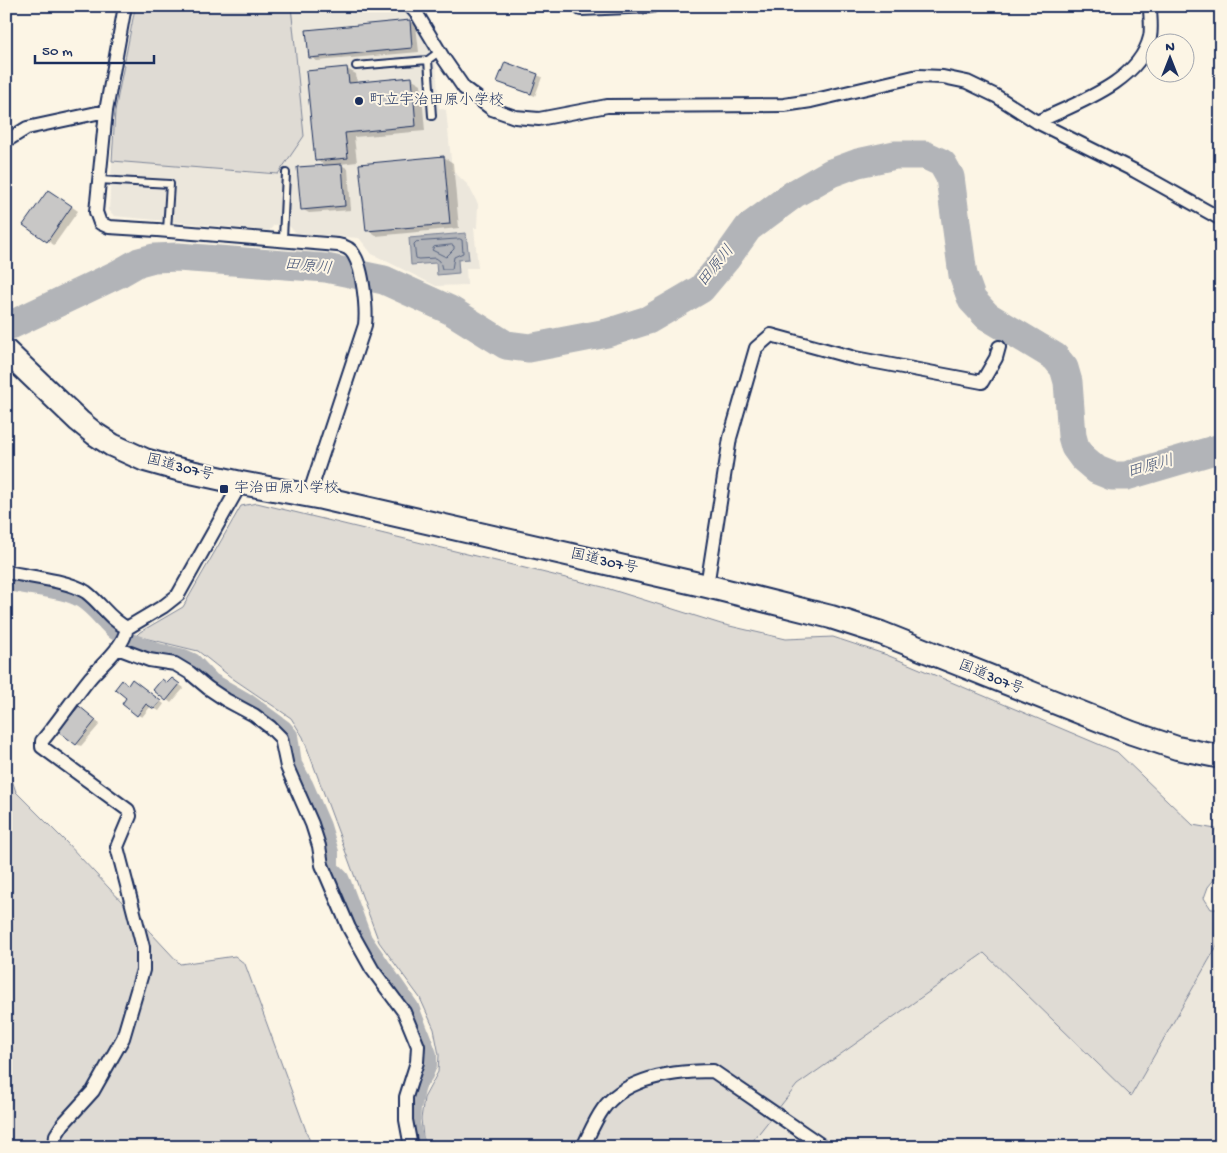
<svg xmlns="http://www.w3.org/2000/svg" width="1227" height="1153" viewBox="0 0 1227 1153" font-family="'Gochi Hand','Klee One',sans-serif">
	<rect width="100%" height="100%" fill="#fcf5e5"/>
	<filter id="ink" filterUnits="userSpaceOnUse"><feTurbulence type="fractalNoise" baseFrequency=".02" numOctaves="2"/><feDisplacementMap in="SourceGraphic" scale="10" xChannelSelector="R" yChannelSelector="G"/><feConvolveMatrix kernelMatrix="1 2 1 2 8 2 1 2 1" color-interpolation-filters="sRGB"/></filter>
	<g filter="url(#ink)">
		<path fill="#ece7dc" d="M137 6H394L412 16 429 42 427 44 436 64 439 108 446 110 452 170 468 185 478 204 477 228H474L478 268H466L467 285 436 286 372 254 359 238 296 233 288 225 283 224 274 225 269 231 114 216 109 210 115 111 135 8Z
			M1221 939V1147H748L797 1085 984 953 1131 1096Z"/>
		<path fill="#dfdbd4" stroke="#7d8599" d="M137 6H291L304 136 278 174 112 161 115 111 135 8Z
			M257 503 603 587 721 624 786 639 833 637 887 655 1117 752 1193 825 1221 830V871L1208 887 1204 898 1211 909H1221V939L1131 1096 984 953 797 1085 748 1147H428L423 1137 421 1119 424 1098 438 1072 439 1055 434 1029 420 998 379 942 303 737 291 718 232 678 198 651 136 636 140 632 183 607 241 506Z
			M6 762 16 792 66 842 180 964 235 956 245 964 312 1147H6Z"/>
		<path fill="#b2b4b8" stroke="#767f94" d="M466 233 469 259 458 260 459 273 437 275 436 263 411 265 409 238Z"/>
		<path fill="#0003" d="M409 21 416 25 419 52 317 61 310 57Z
			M347 69 356 74 357 83 411 78 421 84 425 131 354 137 357 162 340 164 348 169 351 210 309 213 302 209 327 166 316 160Z
			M537 75 542 77 535 96 503 84Z
			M444 157 453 163 459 228 376 236 367 230Z
			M55 195 78 211 54 245 48 241Z
			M176 682 184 688 171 703 155 690Z
			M137 683 164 704 159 711 151 706 142 717 138 715 128 698V686Z
			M83 710 100 724 81 746 76 744Z"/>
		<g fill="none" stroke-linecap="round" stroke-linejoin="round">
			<path stroke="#576482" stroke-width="1" d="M460 239 462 240 463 253 454 257 452 269H442L440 261 436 258 418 259 416 258 414 244 416 242Z
				M452 245 454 246V249L446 257 432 250 434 247Z"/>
			<path stroke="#b2b4b8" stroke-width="16" d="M6 582C27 588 64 589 81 600 94 608 103 622 115 632
				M134 642 158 651 184 657 193 661 212 681 247 701 284 728 290 735 294 764 305 784 323 826 331 852V868L341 878 344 885 364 939 411 1007 429 1054V1065L425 1075 418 1085 413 1108 412 1123 415 1138 419 1147"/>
			<path stroke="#b2b4b8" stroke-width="29" d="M11 325 118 274 139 262 154 258 178 257 326 268 384 280 450 310 506 345 529 348 607 333 648 320 701 289 726 259 748 228 794 194 831 173 858 163 895 155H925L942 163 950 177 963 275 972 300 987 316 1055 357 1064 368 1068 382 1072 436 1075 447 1083 458 1097 470 1112 476H1126L1221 448"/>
		</g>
		<path fill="#c8c7c6" stroke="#1b2f5e" d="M410 20 412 48 309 58 306 30Z
			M505 62 538 74 531 94 497 82Z
			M347 67 349 83 412 77 416 126 345 133 348 158 315 161 306 71Z
			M444 156 450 224 366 231 359 164Z
			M342 164 345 206 301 210 297 167Z
			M48 190 72 206 47 242 23 225Z
			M172 678 180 684 166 701 153 690 162 679 167 683Z
			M132 679 161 701 154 709 146 704 137 716 122 704 126 698 115 689 122 680 128 685Z
			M79 706 96 720 76 745 58 731Z"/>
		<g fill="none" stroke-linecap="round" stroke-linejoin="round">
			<g stroke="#1b2f5e" stroke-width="10">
				<path id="lane" d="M428 60 432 116
					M356 66 428 60 440 51
					M99 180 170 184 167 230
					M283 239 286 173"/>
			</g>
			<g stroke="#1b2f5e" stroke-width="16">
				<path id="street" d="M125 6 106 111 96 212 100 223 109 227 157 230 338 245C345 246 351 249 354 255 363 269 367 309 365 325L309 495
					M410 6 417 14 444 59 464 88 492 109 515 117 539 119 607 106 784 105 811 101 918 76 943 77 967 82 996 96 1037 122 1135 171 1221 219
					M581 9 652 6
					M1037 122C1076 103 1139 83 1150 37 1152 28 1150 16 1150 6
					M6 141 27 128 106 111
					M6 572C27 576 70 581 86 592 101 603 110 620 127 628
					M707 586 730 438 756 348 771 335 855 358 982 382 996 358 999 347
					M117 648 149 660 175 664 190 673 208 688 226 700 254 715 270 727 281 738 287 767 312 824 319 846 322 865 349 928 372 969 404 1012 418 1046 417 1062 406 1097V1120L411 1147
					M55 1147 56 1135 63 1124 93 1091 123 1038 143 970V947L117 847 130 816 128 810 42 747V741C59 721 73 699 90 678 103 663 123 648 127 628L164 606 178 595 241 483
					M583 1147C589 1135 595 1120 603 1109 626 1077 676 1071 713 1071L824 1147"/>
			</g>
			<g stroke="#1b2f5e" stroke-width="26">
				<path id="highway" d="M6 351 79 421 95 434 112 445 145 460 177 469 241 483 322 498 707 586 831 617 881 633 1132 733 1177 748 1221 757"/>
			</g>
			<use href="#lane" stroke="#fcf5e5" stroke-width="6"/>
			<use href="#street" stroke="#fcf5e5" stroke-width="12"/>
			<use href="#highway" stroke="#fcf5e5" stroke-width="22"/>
		</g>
	</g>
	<g fill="#1b2f5e" stroke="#fcf5e5" stroke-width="2">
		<circle cx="359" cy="101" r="5"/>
		<rect x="219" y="484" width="10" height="10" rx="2.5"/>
	</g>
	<g text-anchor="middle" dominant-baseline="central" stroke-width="4" stroke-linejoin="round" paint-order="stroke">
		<g font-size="15" fill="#1b2f5e" stroke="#fcf5e5" text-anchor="start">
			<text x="369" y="101">町立宇治田原小学校</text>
			<text x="234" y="489">宇治田原小学校</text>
		</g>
		<g font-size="15" fill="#1b2f5e" stroke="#fcf5e5">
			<text transform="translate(180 468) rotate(14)">国道307号</text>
			<text transform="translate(604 562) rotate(13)">国道307号</text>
			<text transform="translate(991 678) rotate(22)">国道307号</text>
		</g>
		<g font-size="16" font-style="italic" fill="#485779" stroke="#fcf5e5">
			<text transform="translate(717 267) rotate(-51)">田原川</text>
			<text transform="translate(308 268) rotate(6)">田原川</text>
			<text transform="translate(1151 468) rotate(-15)">田原川</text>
		</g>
	</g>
	<rect width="1227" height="1153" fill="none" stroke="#fcf5e5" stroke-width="25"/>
	<rect x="12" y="12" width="1202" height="1128" fill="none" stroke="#1b2f5e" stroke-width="2" filter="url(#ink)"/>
	<g transform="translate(1170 58)"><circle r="24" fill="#fcf5e5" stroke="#a2a6af"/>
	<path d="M0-4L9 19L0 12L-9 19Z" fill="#1b2f5e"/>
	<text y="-8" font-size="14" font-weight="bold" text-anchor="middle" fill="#1b2f5e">N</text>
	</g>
	<path d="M35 55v8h119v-8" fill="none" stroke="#1b2f5e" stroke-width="2.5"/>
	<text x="42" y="55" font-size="15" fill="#1b2f5e" stroke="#fcf5e5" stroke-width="4" paint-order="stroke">50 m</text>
</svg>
